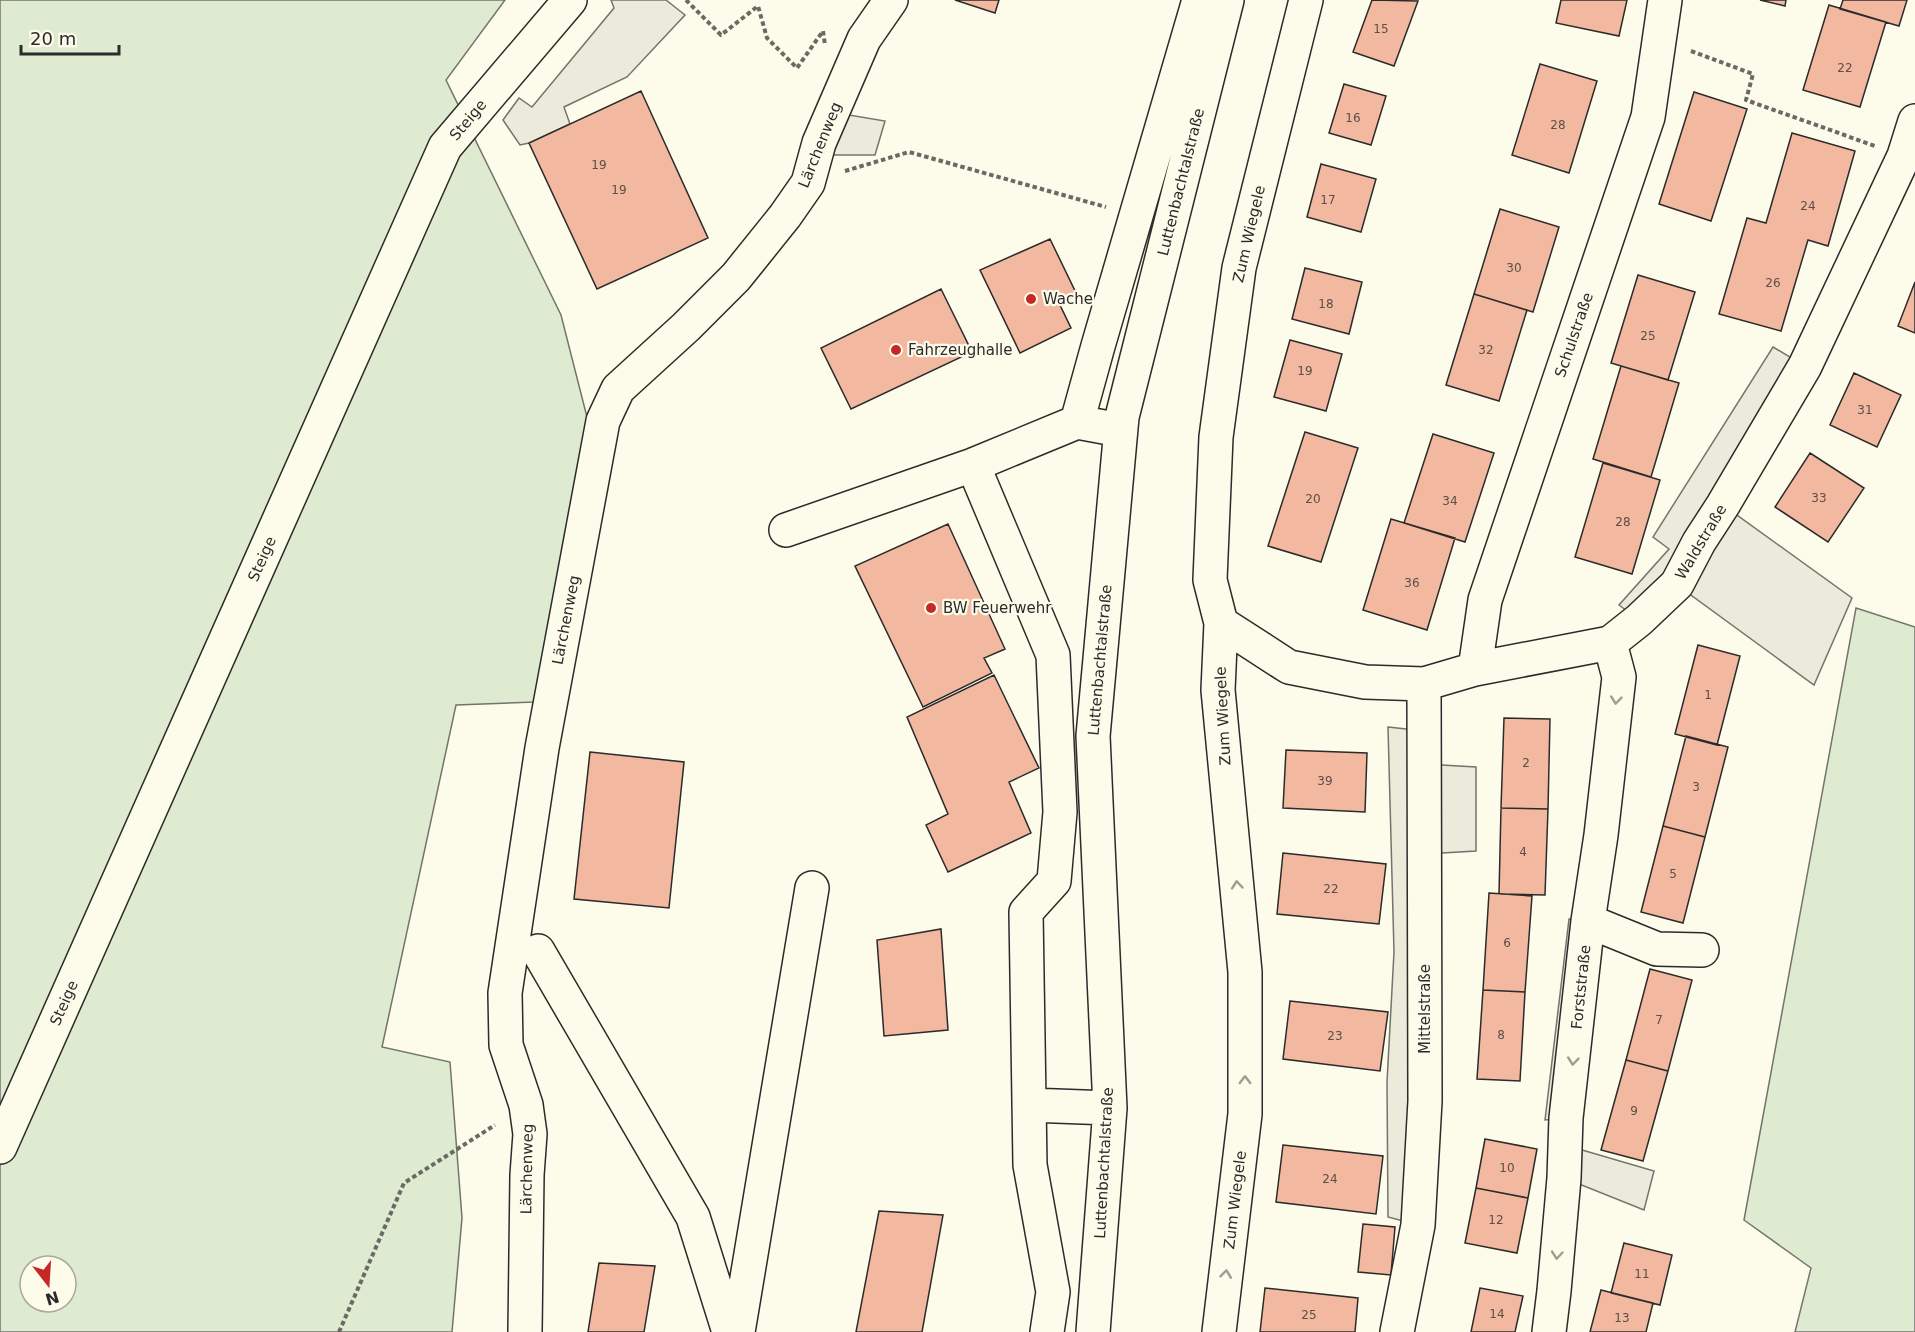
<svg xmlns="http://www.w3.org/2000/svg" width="1915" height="1332" viewBox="0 0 1915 1332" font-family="'DejaVu Sans',sans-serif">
	<rect width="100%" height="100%" fill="#fdfbea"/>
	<path fill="#deebd1" stroke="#74746e" stroke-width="1.5" fill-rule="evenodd" d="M0 0H505L446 80 561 315 588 421 534 702 456 705 382 1047 450 1062 462 1218 452 1332H0ZM30 1266H66V1302H30Z
		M1856 608 1915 627V1332H1795L1811 1268 1744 1220Z"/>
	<path fill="#eceadb" stroke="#74746e" stroke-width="1.5" d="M611 0H666L685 15 627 77 564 107 570 124 529 143 520 145 503 120 519 98 532 107 614 8Z
		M837 113 885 121 875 155H818Z
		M1773 347 1805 366 1723 505 1852 598 1814 685 1677 585 1639 620 1619 605 1669 549 1653 537Z
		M1388 727 1424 731V764L1476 767V851L1425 854 1418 1225 1388 1217 1387 1082 1394 952Z
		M1569 919 1588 921 1566 1118 1545 1120Z
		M1565 1145 1654 1171 1644 1210 1564 1178Z"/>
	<path fill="#f2b8a0" stroke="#2b2b2b" stroke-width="1.5" d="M955 0H999L995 13Z
		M1372 0 1418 1 1394 66 1353 52Z
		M1561 0H1627L1619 36 1556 23Z
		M1760 0H1786L1785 6Z
		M1843 0H1907L1899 26 1840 9Z
		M1829 5 1886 22 1860 107 1803 90Z
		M1540 64 1597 81 1569 173 1512 155Z
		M1344 84 1386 96 1371 145 1329 133Z
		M641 91 708 238 597 289 529 143Z
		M1694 92 1747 109 1711 221 1659 204Z
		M1792 133 1855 151 1828 246 1808 240 1781 331 1719 314 1747 218 1766 223Z
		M1321 164 1376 179 1361 232 1307 217Z
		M1500 209 1559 227 1533 312 1474 294Z
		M1050 239 1077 295 1059 303 1071 328 1020 353 980 270Z
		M1305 268 1362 282 1349 334 1292 319Z
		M1638 275 1695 292 1668 380 1611 363Z
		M1915 282V333L1898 326Z
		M941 289 972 352 851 409 821 348Z
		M1474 294 1527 310 1499 401 1446 385Z
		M1290 340 1342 354 1326 411 1274 397Z
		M1621 366 1679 383 1651 477 1593 459Z
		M1854 373 1901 395 1877 447 1830 425Z
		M1305 432 1358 448 1321 562 1268 546Z
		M1433 434 1494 453 1465 542 1404 523Z
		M1810 453 1864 488 1828 542 1775 507Z
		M1603 463 1660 480 1632 574 1575 557Z
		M1391 519 1455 538 1427 630 1363 610Z
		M948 524 1005 649 984 658 992 673 923 707 855 566Z
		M1698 645 1740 656 1717 745 1675 734Z
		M994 675 1039 768 1009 782 1031 833 948 872 926 825 948 814 907 717Z
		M1504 718 1550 719 1548 809 1501 808Z
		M1686 736 1728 747 1705 837 1663 826Z
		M1286 750 1367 753 1365 812 1283 808Z
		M590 752 684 762 669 908 574 899Z
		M1501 808 1548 809 1545 895 1499 894Z
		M1663 826 1705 837 1683 923 1641 912Z
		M1283 853 1386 864 1379 924 1277 914Z
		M1489 893 1532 896 1525 992 1483 990Z
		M941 929 948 1030 884 1036 877 940Z
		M1650 969 1692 980 1668 1071 1626 1060Z
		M1483 990 1525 992 1520 1081 1477 1079Z
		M1290 1001 1388 1012 1380 1071 1283 1059Z
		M1626 1060 1668 1071 1643 1161 1601 1150Z
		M1485 1139 1537 1149 1528 1198 1476 1188Z
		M1283 1145 1383 1156 1376 1214 1276 1202Z
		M1476 1188 1528 1198 1517 1253 1465 1243Z
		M879 1211 943 1215 922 1332H856Z
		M1363 1224 1395 1227 1391 1275 1358 1272Z
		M1624 1243 1672 1255 1660 1305 1611 1293Z
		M599 1263 655 1266 644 1332H588Z
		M1265 1288 1358 1298 1355 1332H1260Z
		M1480 1288 1523 1296 1515 1332H1471Z
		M1601 1290 1653 1303 1646 1332H1590Z"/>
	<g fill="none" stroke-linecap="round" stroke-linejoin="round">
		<g stroke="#2b2b2b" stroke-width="36">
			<path id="minor" d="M1120 430 1077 422 1098 346 1199 0
				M973 465 1053 655 1060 812 1054 881 1026 912 1030 1165 1053 1292 1047 1332
				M786 530 973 465 1077 422
				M1221 623 1289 667 1365 682 1424 684 1475 669 1610 643 1639 620 1677 584 1699 542 1723 505 1805 366 1904 156 1915 121
				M1475 669 1485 600 1648 117 1665 0
				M1588 921 1657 949 1702 950
				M538 951 693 1217 729 1332
				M1029 1105 1110 1108
				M0 1147 445 147 570 0
				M525 1332 527 1175 530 1134 526 1105 506 1045 505 993 542 748 603 421 618 389 686 327 736 277 785 216 808 183 819 143 864 39 891 0
				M738 1332 812 888
				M1093 1332 1110 1108 1093 736 1122 417 1227 0
				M1219 1332 1245 1114V972L1218 690 1221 623 1210 580 1216 437 1239 268 1306 0
				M1397 1332 1418 1225 1425 1101 1424 684
				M1549 1332 1554 1291 1564 1178 1566 1118 1588 921 1601 835 1619 677 1610 643"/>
		</g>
		<path stroke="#6a6964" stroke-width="4" stroke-dasharray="4.5 3" stroke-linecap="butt" d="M686 0 721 35 758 6 767 38 797 68 823 31 825 45
			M1691 51 1753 74 1746 100 1875 146
			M845 171 909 152 1106 207
			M339 1332 404 1183 495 1125"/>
		<use href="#minor" stroke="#fdfbea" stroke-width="33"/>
	</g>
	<defs><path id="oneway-chevron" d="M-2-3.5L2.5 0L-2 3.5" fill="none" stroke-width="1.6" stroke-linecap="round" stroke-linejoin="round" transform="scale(1.5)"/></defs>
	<g stroke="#9e9d94">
		<use href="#oneway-chevron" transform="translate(1616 700) rotate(96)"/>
		<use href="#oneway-chevron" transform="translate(1237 885) rotate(-95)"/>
		<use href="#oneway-chevron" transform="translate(1573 1061) rotate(96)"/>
		<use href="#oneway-chevron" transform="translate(1245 1080) rotate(-90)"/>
		<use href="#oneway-chevron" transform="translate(1557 1255) rotate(95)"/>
		<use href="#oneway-chevron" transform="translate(1226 1274) rotate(-83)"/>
	</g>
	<g fill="#c62828" stroke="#fdfbea" stroke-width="2">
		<circle cx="1031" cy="299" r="6"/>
		<circle cx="896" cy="350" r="6"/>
		<circle cx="931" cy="608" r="6"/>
	</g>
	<g text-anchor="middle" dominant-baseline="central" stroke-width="4.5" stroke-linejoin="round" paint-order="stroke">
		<g font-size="12" fill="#5d4e48">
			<text x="1381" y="29">15</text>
			<text x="1845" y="68">22</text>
			<text x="1353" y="118">16</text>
			<text x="1558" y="125">28</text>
			<text x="599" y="165">19</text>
			<text x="619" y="190">19</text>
			<text x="1328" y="200">17</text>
			<text x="1808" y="206">24</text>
			<text x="1514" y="268">30</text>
			<text x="1773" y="283">26</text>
			<text x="1326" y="304">18</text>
			<text x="1648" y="336">25</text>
			<text x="1486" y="350">32</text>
			<text x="1305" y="371">19</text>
			<text x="1865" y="410">31</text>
			<text x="1819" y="498">33</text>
			<text x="1313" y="499">20</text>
			<text x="1450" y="501">34</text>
			<text x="1623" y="522">28</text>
			<text x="1412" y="583">36</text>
			<text x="1708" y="695">1</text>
			<text x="1526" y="763">2</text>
			<text x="1325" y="781">39</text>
			<text x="1696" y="787">3</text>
			<text x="1523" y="852">4</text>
			<text x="1673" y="874">5</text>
			<text x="1331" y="889">22</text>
			<text x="1507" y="943">6</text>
			<text x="1659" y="1020">7</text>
			<text x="1501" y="1035">8</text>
			<text x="1335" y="1036">23</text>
			<text x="1634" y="1111">9</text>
			<text x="1507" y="1168">10</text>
			<text x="1330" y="1179">24</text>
			<text x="1496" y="1220">12</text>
			<text x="1642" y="1274">11</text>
			<text x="1497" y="1314">14</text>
			<text x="1309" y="1315">25</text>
			<text x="1622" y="1318">13</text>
		</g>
		<g font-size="15" fill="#2b2b2b" stroke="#fdfbea">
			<text transform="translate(468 120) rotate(-50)">Steige</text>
			<text transform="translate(820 145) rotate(-68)">Lärchenweg</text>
			<text transform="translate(1181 182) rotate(-76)">Luttenbachtalstraße</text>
			<text transform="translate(1249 234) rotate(-77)">Zum Wiegele</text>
			<text transform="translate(1574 335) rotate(-71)">Schulstraße</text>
			<text transform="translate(1701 542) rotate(-59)">Waldstraße</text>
			<text transform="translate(262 559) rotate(-66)">Steige</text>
			<text transform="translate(566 620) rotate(-79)">Lärchenweg</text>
			<text transform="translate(1100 660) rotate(-85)">Luttenbachtalstraße</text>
			<text transform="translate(1223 716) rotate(-93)">Zum Wiegele</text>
			<text transform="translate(1581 987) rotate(-84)">Forststraße</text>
			<text transform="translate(64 1003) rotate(-66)">Steige</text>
			<text transform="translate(1425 1009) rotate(-90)">Mittelstraße</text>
			<text transform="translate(1104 1163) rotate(-87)">Luttenbachtalstraße</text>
			<text transform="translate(527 1169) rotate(-89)">Lärchenweg</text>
			<text transform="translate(1235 1200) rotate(-83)">Zum Wiegele</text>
		</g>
		<g font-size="15" fill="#2b2b2b" stroke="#fdfbea" text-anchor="start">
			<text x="1043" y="299">Wache</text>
			<text x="908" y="350">Fahrzeughalle</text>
			<text x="943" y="608">BW Feuerwehr</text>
		</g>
	</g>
	<g transform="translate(48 1284) rotate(163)"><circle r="28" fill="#fdfbea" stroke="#a9a89e" stroke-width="1.5"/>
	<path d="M0-4.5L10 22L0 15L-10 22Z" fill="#c62828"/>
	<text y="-9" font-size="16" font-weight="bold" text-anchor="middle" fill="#2b2b2b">N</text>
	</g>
	<path d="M21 45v9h98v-9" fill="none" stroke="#2b2b2b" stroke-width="3"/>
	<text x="30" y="45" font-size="18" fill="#2b2b2b" stroke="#fdfbea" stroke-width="4.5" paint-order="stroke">20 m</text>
</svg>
